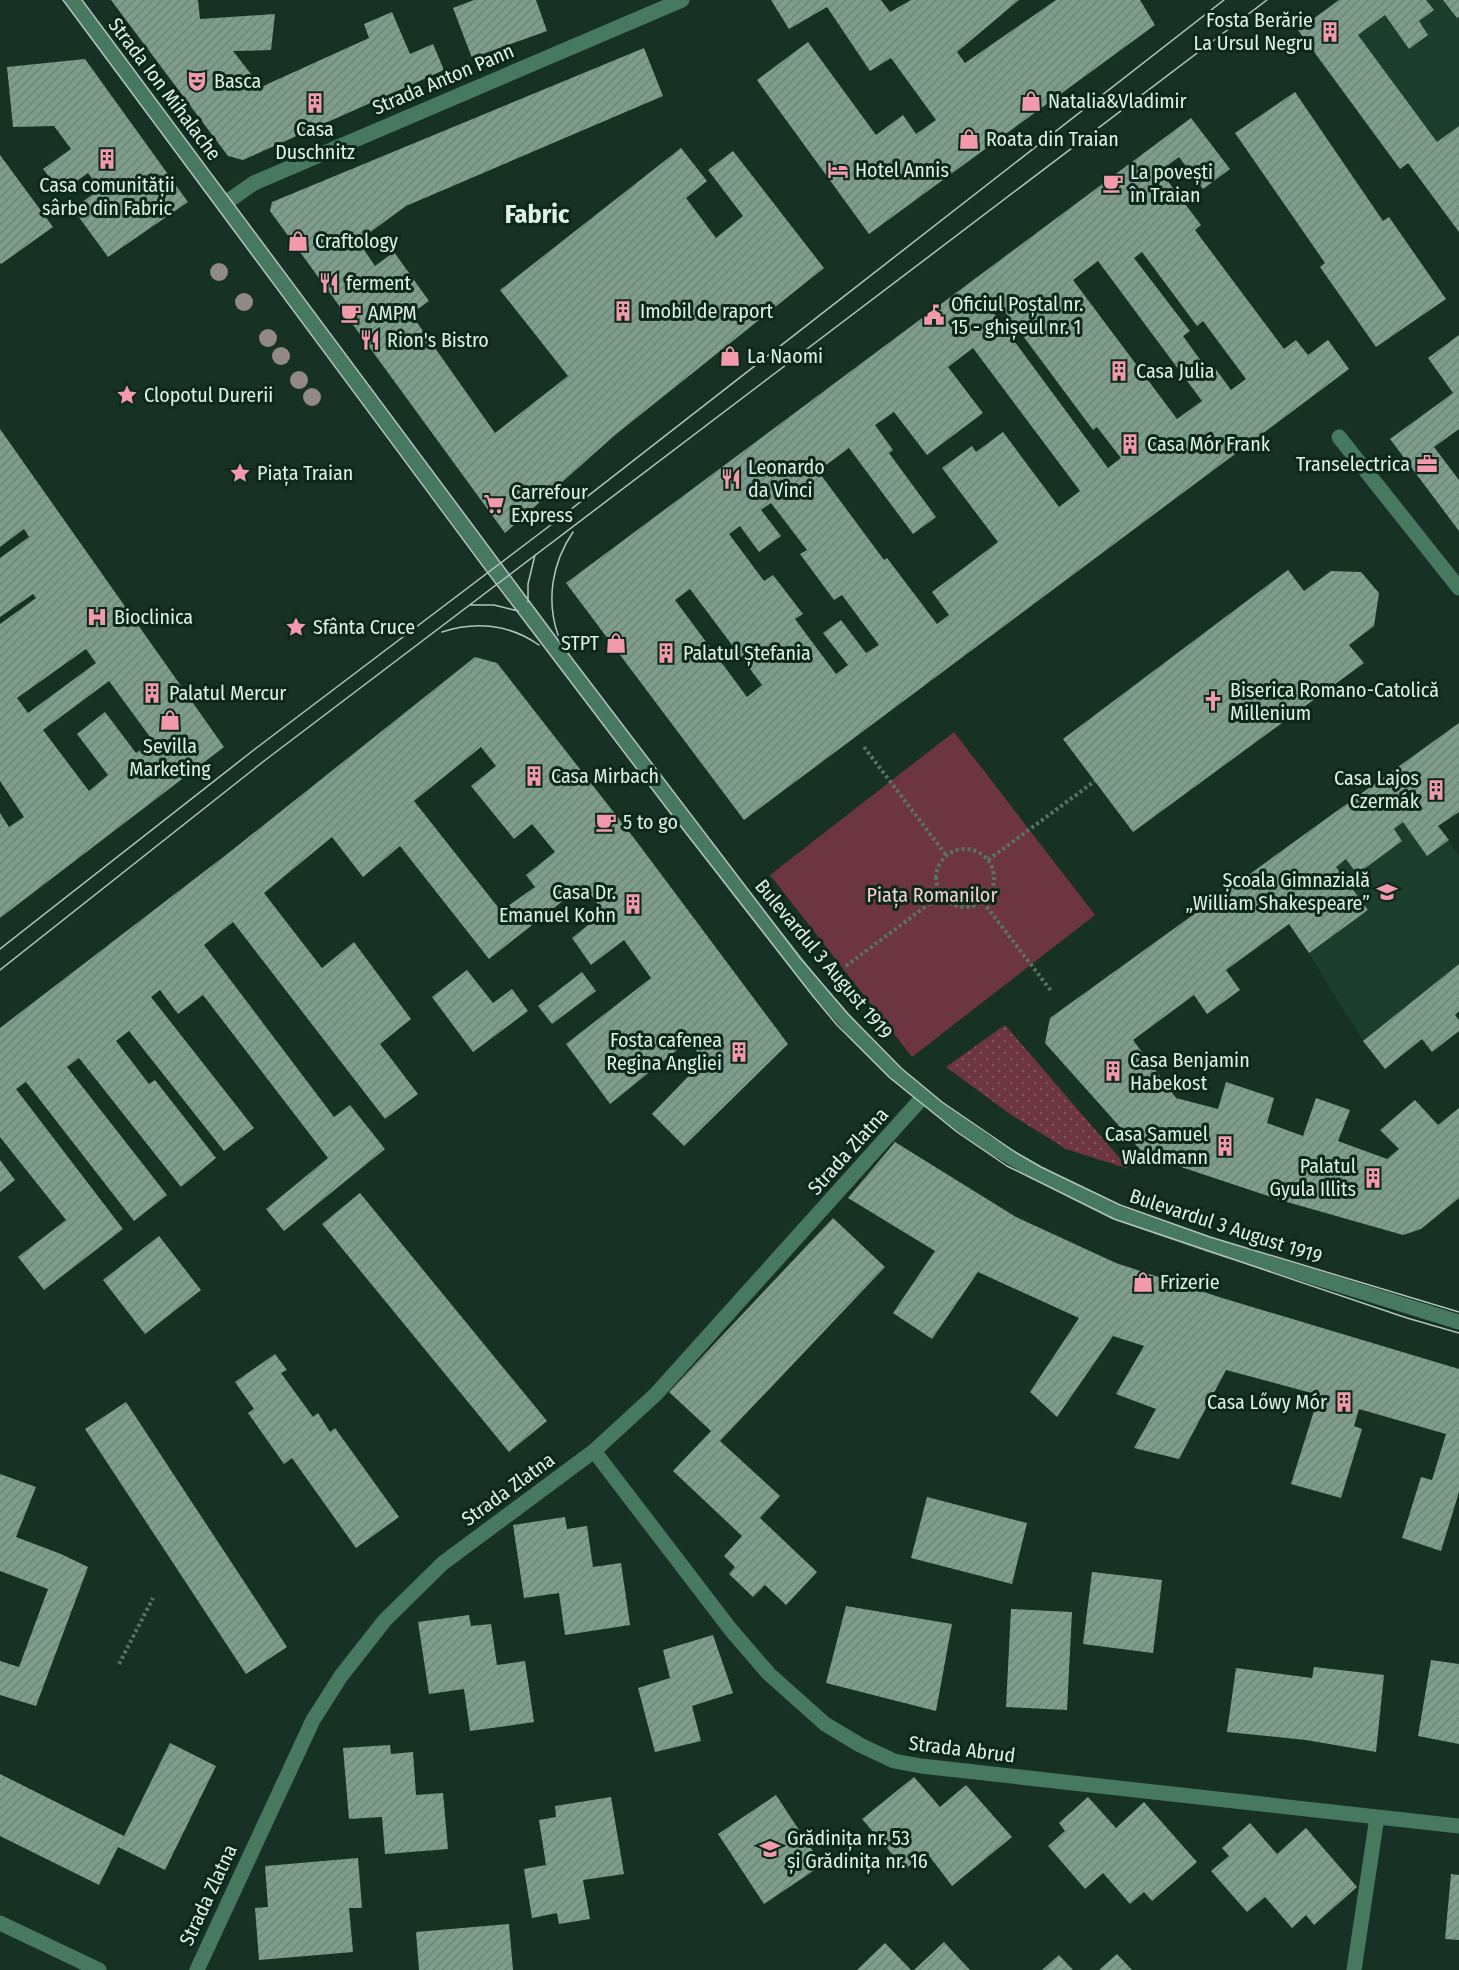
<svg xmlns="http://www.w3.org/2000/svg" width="1459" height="1970" viewBox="0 0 1459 1970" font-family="'Fira Sans Condensed',sans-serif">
	<defs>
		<pattern id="grass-dots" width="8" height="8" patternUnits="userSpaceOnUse" patternTransform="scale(1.5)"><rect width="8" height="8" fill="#6d3542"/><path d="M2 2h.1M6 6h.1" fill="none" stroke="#82535d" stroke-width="1.8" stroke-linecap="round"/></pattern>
		<pattern id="building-hatch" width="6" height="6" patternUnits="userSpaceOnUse" patternTransform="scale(1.5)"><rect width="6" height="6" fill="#7f9d8d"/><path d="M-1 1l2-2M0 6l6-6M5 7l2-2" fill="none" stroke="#6d8477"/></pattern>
	</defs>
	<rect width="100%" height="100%" fill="#173225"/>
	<path fill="#1b3e2e" d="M1339 0H1459V232L1409 163 1400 169 1298 30Z
		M1396 768 1459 856V964L1363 1041 1309 953 1341 929 1284 849Z"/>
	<path fill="url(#grass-dots)" d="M1005 1025 1129 1169 1066 1149 1010 1114 946 1067Z"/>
	<path fill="#6d3542" d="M954 732 1095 915 912 1057 770 875Z"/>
	<path fill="url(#building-hatch)" fill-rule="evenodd" d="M111 0H198L200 19 275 14 271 50 233 51 261 87 369 38 364 24 392 12 410 54 433 44 444 70 243 160 228 156Z
		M474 0H536L547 31 472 58 453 8Z
		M771 0H881L890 12 911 0H1019L957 52 965 63 1056 0H1140L1155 25 869 234 757 80 808 42 876 135 903 115 916 134 936 120 891 58 870 71 827 7 789 29Z
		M1339 0H1426L1434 10 1419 21 1428 35 1409 49 1385 15 1358 35 1437 142 1459 126V232L1408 163 1400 169 1298 30Z
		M1443 0H1459V17L1457 18Z
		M644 48 663 96 406 206 358 241 375 266 394 252 429 301 411 314 495 433 568 376 500 290 681 148 707 181 686 198 716 238 743 216 708 170 733 151 824 268 615 435 505 533 270 211 272 202Z
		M85 59 188 202 108 257 73 209 100 189 88 173 61 192 43 169 71 149 54 126 13 127 7 67Z
		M1295 92 1383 221 1389 217 1446 299 1376 347 1320 267 1325 263 1235 133Z
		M1191 118 1230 169 1203 189 1179 157 1160 171 1201 225 1195 230 1284 349 1296 340 1308 355 1328 340 1349 369 744 820 566 583ZM1142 252 1197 326 1203 321 1246 379 1231 390 1215 368 1209 372 1183 336 1190 331 1134 258ZM1098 261 1202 401 1177 419 1073 280ZM997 301 1093 430 1097 427 1121 458 1108 468 989 307ZM973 348 1080 491 1059 507 1003 432 976 452 972 446 942 468 998 542 932 592 949 615 937 624 887 558 884 560 818 471 849 448 913 534 936 517 889 453 893 450 875 425 894 412 927 455 983 413 948 367ZM771 503 807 550 800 554 834 600 842 595 879 645 866 653 841 620 823 633 848 665 836 674 795 619 803 614 773 575 764 581 729 534 740 526 759 552 781 536 761 510ZM690 589 762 685 747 697 675 600Z
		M0 155 53 227 1 264 0 263Z
		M1459 335V429L1434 447 1459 480V531L1390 439 1453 393 1428 358Z
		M0 429 224 747 0 918V813L9 827 24 817 0 781V624L36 598 33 594 0 617V558L29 537 24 529 0 547ZM86 649 96 663 28 713 17 698ZM109 681 153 741 136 753 105 712 77 734 108 775 89 791 43 730Z
		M1288 570 1304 591 1331 571 1361 572 1379 593 1374 626 1349 645 1364 663 1133 832 1063 739Z
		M475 657 497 663 637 842 788 1044 684 1146 652 1114 704 1060 688 1041 610 1104 566 1044 651 978 624 940 591 965 572 938 604 912 583 885 489 959 400 846 363 877 332 837 264 893 322 968 354 942 411 1019 380 1044 418 1094 385 1119 233 922 204 945 334 1117 350 1105 385 1149 284 1231 266 1209 328 1158 203 995 178 1014 160 990 151 997 254 1128 224 1151 129 1031 116 1041 149 1084 155 1080 216 1158 181 1187 79 1058 67 1067 167 1195 134 1221 26 1082 16 1089 123 1229 44 1290 18 1257 66 1220 0 1137V1028L231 851ZM481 747 496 766 471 786 514 839 532 824 555 852 526 875 535 887 501 911 414 801Z
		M1459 723V812L1438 826 1449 840 1427 856 1403 822 1394 829 1402 841 1357 874 1346 859 1336 867 1368 910 1309 953 1289 924 1226 970 1240 990 1207 1014 1194 995 1133 1040 1176 1098 1218 1109 1226 1082 1274 1098 1267 1123 1303 1136 1316 1098 1350 1110 1338 1141 1387 1159 1399 1149 1380 1130 1415 1100 1438 1125 1459 1108V1198L1421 1229 1403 1235 1280 1200 1145 1155 1045 1043 1050 1018Z
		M1459 964V1011L1455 1015 1459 1020V1031L1432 1052 1422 1039 1385 1069 1363 1041Z
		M467 970 493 1003 512 989 528 1011 473 1052 432 997Z
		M582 972 596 991 552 1024 538 1006Z
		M895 1142 1016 1217 1116 1263 1219 1297 1459 1369V1492L1441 1551 1402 1538 1421 1477 1432 1480 1446 1434 1359 1409 1354 1426 1362 1429 1341 1498 1291 1484 1319 1395 1226 1370 1179 1459 1134 1448 1156 1409 1116 1394 1144 1346 1113 1336 1057 1417 1030 1392 1079 1318 978 1272 932 1339 893 1313 935 1251 848 1198Z
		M0 1160 15 1180 0 1192Z
		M360 1193 547 1421 509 1452 322 1224Z
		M833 1218 885 1267 720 1441 780 1496 760 1518 817 1572 786 1605 765 1585 753 1597 729 1574 735 1567 724 1556 742 1536 673 1471 711 1431 669 1392Z
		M159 1236 201 1290 145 1334 103 1280Z
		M275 1354 287 1370 281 1373 313 1417 318 1413 330 1432 335 1428 399 1517 356 1548 292 1458 284 1464 248 1413 254 1409 235 1382Z
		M126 1402 287 1647 246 1674 85 1429Z
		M0 1474 36 1487 16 1537 61 1554 88 1567 36 1706 0 1695V1661L19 1667 48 1589 0 1571Z
		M927 1497 1027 1523 1012 1584 911 1558Z
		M565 1517 567 1529 587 1526 593 1567 621 1563 630 1625 565 1635 559 1593 524 1598 513 1525Z
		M1092 1572 1162 1580 1153 1653 1083 1644Z
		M846 1606 952 1624 936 1711 826 1683Z
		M1011 1609 1072 1612 1067 1710 1006 1707Z
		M469 1615 471 1626 491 1624 497 1665 525 1661 534 1722 470 1731 464 1689 429 1694 418 1622Z
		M713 1635 733 1693 692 1706 701 1741 655 1752 638 1688 670 1678 663 1650Z
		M1431 1660 1459 1664V1744L1418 1736Z
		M1314 1667 1384 1675 1376 1752 1306 1740 1227 1732 1236 1668 1312 1678Z
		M170 1743 216 1766 165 1870 118 1847 99 1885 0 1836V1774L124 1836Z
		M390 1745 391 1754 413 1752 416 1795 443 1793 448 1849 385 1854 382 1817 349 1819 343 1748Z
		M914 1777 940 1807 966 1785 1012 1837 952 1886 927 1853 905 1869 862 1819Z
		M776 1795 822 1865 764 1904 718 1834Z
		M611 1797 624 1874 583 1880 590 1919 559 1924 557 1913 532 1918 524 1869 546 1865 539 1820 556 1817 555 1806Z
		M1088 1797 1116 1828 1144 1802 1197 1862 1152 1901 1144 1892 1130 1904 1103 1873 1085 1889 1048 1846 1065 1831 1059 1823Z
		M1250 1823 1277 1854 1306 1828 1357 1887 1314 1925 1306 1915 1292 1928 1265 1897 1247 1912 1211 1871 1229 1856 1222 1848Z
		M358 1858 362 1908H349L353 1952 259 1960 255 1908 268 1907 265 1866Z
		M1451 1874 1459 1875V1940L1445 1939Z
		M509 1924 513 1970H419L416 1932Z
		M944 1942 970 1970H914Z
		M885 1943 911 1970H857Z
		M1117 1954 1132 1970H1099Z
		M1059 1955 1073 1970H1042Z"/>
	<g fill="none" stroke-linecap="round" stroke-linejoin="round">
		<path stroke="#5a7266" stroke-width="4" stroke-dasharray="3 3" stroke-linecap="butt" d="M864 747 946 855
			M936 878a29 29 0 1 1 58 0a29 29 0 1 1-58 0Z
			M988 860 1095 781
			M983 902 1052 992
			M846 966 941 895
			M119 1664 153 1598"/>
		<path stroke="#477961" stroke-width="15" d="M72 0 567 665 740 892 818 990 866 1044 895 1073 938 1108 988 1144 1038 1173 1117 1213 1207 1244 1459 1322
			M224 204 254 183 682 0
			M1339 437 1459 588
			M594 1451 731 1630 769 1674 825 1724 860 1745 894 1761 921 1766 1459 1826
			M197 1970 313 1720 341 1676 385 1620 443 1563 594 1451 656 1394 923 1097
			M1354 1970 1377 1817"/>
		<path stroke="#477961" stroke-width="15" d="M0 1923 99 1970"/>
		<path stroke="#b3c5bb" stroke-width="1.5" d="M63 0 488 573 668 810 812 995 837 1025 889 1077 957 1132 1007 1166 1114 1219 1407 1318 1459 1333
			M82 0 561 644 746 887 801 959 848 1014 901 1068 942 1102 1015 1152 1041 1167 1120 1205 1210 1237 1459 1312
			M528 602V584L535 555
			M471 605H494L518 611
			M442 632C475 621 509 624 539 645
			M558 635C546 600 552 563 573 532
			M0 949 255 749 552 524 1224 0
			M0 970 264 761 1267 0"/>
	</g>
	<g fill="#928886">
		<circle cx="219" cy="272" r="9"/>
		<circle cx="244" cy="302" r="9"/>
		<circle cx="268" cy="338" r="9"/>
		<circle cx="281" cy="356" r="9"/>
		<circle cx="299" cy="380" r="9"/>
		<circle cx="312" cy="397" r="9"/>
	</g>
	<defs>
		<g id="building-bare" transform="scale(1.62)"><path d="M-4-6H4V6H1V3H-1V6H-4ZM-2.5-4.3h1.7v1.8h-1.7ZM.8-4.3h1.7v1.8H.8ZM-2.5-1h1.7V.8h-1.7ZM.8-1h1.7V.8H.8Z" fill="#f29aac" stroke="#0c281b" stroke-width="2.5" paint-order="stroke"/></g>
		<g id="theatre-bare" transform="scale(1.62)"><path d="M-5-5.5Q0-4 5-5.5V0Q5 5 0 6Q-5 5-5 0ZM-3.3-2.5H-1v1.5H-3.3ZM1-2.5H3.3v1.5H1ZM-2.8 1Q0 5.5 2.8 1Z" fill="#f29aac" stroke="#0c281b" stroke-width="2.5" paint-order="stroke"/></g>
		<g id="shop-bare" transform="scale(1.62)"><path d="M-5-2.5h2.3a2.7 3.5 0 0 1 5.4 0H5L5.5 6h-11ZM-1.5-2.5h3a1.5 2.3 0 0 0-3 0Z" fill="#f29aac" stroke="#0c281b" stroke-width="2.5" paint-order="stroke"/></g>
		<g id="hotel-bare" transform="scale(1.62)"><path d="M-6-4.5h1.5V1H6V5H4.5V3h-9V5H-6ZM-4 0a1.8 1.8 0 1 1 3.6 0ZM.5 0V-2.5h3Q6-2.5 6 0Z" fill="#f29aac" stroke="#0c281b" stroke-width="2.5" paint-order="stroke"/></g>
		<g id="cafe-bare" transform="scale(1.62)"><path d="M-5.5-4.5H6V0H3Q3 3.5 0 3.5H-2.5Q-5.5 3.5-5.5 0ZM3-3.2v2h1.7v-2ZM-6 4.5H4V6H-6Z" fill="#f29aac" stroke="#0c281b" stroke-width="2.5" paint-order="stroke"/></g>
		<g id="restaurant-bare" transform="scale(1.62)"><path d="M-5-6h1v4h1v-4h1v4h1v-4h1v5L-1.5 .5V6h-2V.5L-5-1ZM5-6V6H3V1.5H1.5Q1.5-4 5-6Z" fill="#f29aac" stroke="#0c281b" stroke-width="2.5" paint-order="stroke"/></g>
		<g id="civic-bare" transform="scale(1.62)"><path d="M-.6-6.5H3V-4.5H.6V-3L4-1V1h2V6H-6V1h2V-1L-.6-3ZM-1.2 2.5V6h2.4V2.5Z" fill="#f29aac" stroke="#0c281b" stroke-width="2.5" paint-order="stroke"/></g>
		<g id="sight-bare" transform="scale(1.62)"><path d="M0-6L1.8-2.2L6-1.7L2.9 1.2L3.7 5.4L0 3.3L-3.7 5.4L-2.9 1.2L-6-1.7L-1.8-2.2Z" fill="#f29aac" stroke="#0c281b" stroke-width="2.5" paint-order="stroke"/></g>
		<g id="office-bare" transform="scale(1.62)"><path d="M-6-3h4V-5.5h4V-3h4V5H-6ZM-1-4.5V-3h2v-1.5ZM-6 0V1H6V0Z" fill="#f29aac" stroke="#0c281b" stroke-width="2.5" paint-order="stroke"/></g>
		<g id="supermarket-bare" transform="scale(1.62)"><path d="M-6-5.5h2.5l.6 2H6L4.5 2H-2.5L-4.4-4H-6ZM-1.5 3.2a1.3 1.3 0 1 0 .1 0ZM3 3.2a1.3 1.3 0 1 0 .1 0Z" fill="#f29aac" stroke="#0c281b" stroke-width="2.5" paint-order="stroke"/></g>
		<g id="hospital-bare" transform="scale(1.62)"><path d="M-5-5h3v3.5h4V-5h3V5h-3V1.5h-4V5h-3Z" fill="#f29aac" stroke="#0c281b" stroke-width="2.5" paint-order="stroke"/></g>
		<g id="church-bare" transform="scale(1.62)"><path d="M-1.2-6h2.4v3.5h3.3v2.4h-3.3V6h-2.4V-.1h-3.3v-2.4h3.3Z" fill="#f29aac" stroke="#0c281b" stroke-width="2.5" paint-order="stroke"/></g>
		<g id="school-bare" transform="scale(1.62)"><path d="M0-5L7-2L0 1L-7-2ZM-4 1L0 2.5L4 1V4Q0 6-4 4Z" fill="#f29aac" stroke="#0c281b" stroke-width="2.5" paint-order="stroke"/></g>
	</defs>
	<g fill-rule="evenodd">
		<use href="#building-bare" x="1330" y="32"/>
		<use href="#theatre-bare" x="197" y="81"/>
		<use href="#shop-bare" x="1031" y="101"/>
		<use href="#building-bare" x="315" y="103"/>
		<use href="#shop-bare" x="969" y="139"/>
		<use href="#building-bare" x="107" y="159"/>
		<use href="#hotel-bare" x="838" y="170"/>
		<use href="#cafe-bare" x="1113" y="183"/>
		<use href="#shop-bare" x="298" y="241"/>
		<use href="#restaurant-bare" x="329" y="283"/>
		<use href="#building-bare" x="623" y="311"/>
		<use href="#cafe-bare" x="351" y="313"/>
		<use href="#civic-bare" x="934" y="315"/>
		<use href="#restaurant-bare" x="370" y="340"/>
		<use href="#shop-bare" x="730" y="356"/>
		<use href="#building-bare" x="1119" y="371"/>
		<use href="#sight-bare" x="127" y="395"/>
		<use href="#building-bare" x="1130" y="444"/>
		<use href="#office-bare" x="1427" y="464"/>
		<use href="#sight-bare" x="240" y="473"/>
		<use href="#restaurant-bare" x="731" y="479"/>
		<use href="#supermarket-bare" x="494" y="504"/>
		<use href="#hospital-bare" x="97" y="617"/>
		<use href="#sight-bare" x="296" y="627"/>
		<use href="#shop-bare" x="616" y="643"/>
		<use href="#building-bare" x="666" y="653"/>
		<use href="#building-bare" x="152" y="693"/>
		<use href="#church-bare" x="1213" y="701"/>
		<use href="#shop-bare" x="170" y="720"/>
		<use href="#building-bare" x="534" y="776"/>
		<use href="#building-bare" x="1436" y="790"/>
		<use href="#cafe-bare" x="606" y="822"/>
		<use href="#school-bare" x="1387" y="892"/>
		<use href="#building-bare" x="633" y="904"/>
		<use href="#building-bare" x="739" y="1052"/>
		<use href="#building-bare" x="1113" y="1071"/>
		<use href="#building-bare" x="1225" y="1146"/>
		<use href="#building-bare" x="1373" y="1178"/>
		<use href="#shop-bare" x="1143" y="1282"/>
		<use href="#building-bare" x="1344" y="1402"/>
		<use href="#school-bare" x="770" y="1849"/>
	</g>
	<g text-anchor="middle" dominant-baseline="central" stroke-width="6" stroke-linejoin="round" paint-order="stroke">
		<g font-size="20" fill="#e0f0e7" stroke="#0c281b" text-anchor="start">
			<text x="1313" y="20" text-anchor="end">Fosta Berărie<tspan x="1313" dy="23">La Ursul Negru</tspan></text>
			<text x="214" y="81">Basca</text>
			<text x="1048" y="101">Natalia&amp;Vladimir</text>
			<text x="315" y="129" text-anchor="middle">Casa<tspan x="315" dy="23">Duschnitz</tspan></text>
			<text x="986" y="139">Roata din Traian</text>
			<text x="855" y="170">Hotel Annis</text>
			<text x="1130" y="172">La povești<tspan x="1130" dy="23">în Traian</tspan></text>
			<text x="107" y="185" text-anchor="middle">Casa comunității<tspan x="107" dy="23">sârbe din Fabric</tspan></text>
			<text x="315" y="241">Craftology</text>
			<text x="346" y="283">ferment</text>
			<text x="951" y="304">Oficiul Poștal nr.<tspan x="951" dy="23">15 - ghișeul nr. 1</tspan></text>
			<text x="640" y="311">Imobil de raport</text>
			<text x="368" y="313">AMPM</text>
			<text x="387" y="340">Rion's Bistro</text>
			<text x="747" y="356">La Naomi</text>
			<text x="1136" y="371">Casa Julia</text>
			<text x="144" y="395">Clopotul Durerii</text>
			<text x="1147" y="444">Casa Mór Frank</text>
			<text x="1410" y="464" text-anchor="end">Transelectrica</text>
			<text x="748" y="467">Leonardo<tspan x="748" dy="23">da Vinci</tspan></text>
			<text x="257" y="473">Piața Traian</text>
			<text x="511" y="492">Carrefour<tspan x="511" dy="23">Express</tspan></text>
			<text x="114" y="617">Bioclinica</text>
			<text x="313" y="627">Sfânta Cruce</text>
			<text x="599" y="643" text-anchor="end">STPT</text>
			<text x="683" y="653">Palatul Ștefania</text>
			<text x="1230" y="690">Biserica Romano-Catolică<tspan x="1230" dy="23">Millenium</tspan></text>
			<text x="169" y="693">Palatul Mercur</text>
			<text x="170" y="746" text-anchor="middle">Sevilla<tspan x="170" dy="23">Marketing</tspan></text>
			<text x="551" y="776">Casa Mirbach</text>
			<text x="1419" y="778" text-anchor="end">Casa Lajos<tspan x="1419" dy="23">Czermák</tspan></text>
			<text x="623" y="822">5 to go</text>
			<text x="1370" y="880" text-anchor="end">Școala Gimnazială<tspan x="1370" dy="23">„William Shakespeare”</tspan></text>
			<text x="616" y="892" text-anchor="end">Casa Dr.<tspan x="616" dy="23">Emanuel Kohn</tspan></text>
			<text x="722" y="1040" text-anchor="end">Fosta cafenea<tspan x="722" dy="23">Regina Angliei</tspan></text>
			<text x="1130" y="1060">Casa Benjamin<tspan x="1130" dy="23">Habekost</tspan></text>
			<text x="1208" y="1134" text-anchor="end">Casa Samuel<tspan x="1208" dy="23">Waldmann</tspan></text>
			<text x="1356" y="1166" text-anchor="end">Palatul<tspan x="1356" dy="23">Gyula Illits</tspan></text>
			<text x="1160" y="1282">Frizerie</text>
			<text x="1327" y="1402" text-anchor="end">Casa Lőwy Mór</text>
			<text x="787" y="1838">Grădinița nr. 53<tspan x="787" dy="23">și Grădinița nr. 16</tspan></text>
		</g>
		<g font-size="20" fill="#e0f0e7" stroke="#0c281b">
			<text transform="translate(443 79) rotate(-23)">Strada Anton Pann</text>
			<text transform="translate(165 89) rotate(53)">Strada Ion Mihalache</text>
			<text transform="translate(824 959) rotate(50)">Bulevardul 3 August 1919</text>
			<text transform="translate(848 1151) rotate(-48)">Strada Zlatna</text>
			<text transform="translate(1226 1226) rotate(18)">Bulevardul 3 August 1919</text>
			<text transform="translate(508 1489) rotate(-36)">Strada Zlatna</text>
			<text transform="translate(962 1749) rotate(7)">Strada Abrud</text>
			<text transform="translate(208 1895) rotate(-65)">Strada Zlatna</text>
		</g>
		<g font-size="20" fill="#f7ced5" stroke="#0c281b">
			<text x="932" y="895">Piața Romanilor</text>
		</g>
		<g font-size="26" font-weight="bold" fill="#e0f0e7" stroke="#0c281b">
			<text x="537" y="214">Fabric</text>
		</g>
	</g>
</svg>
